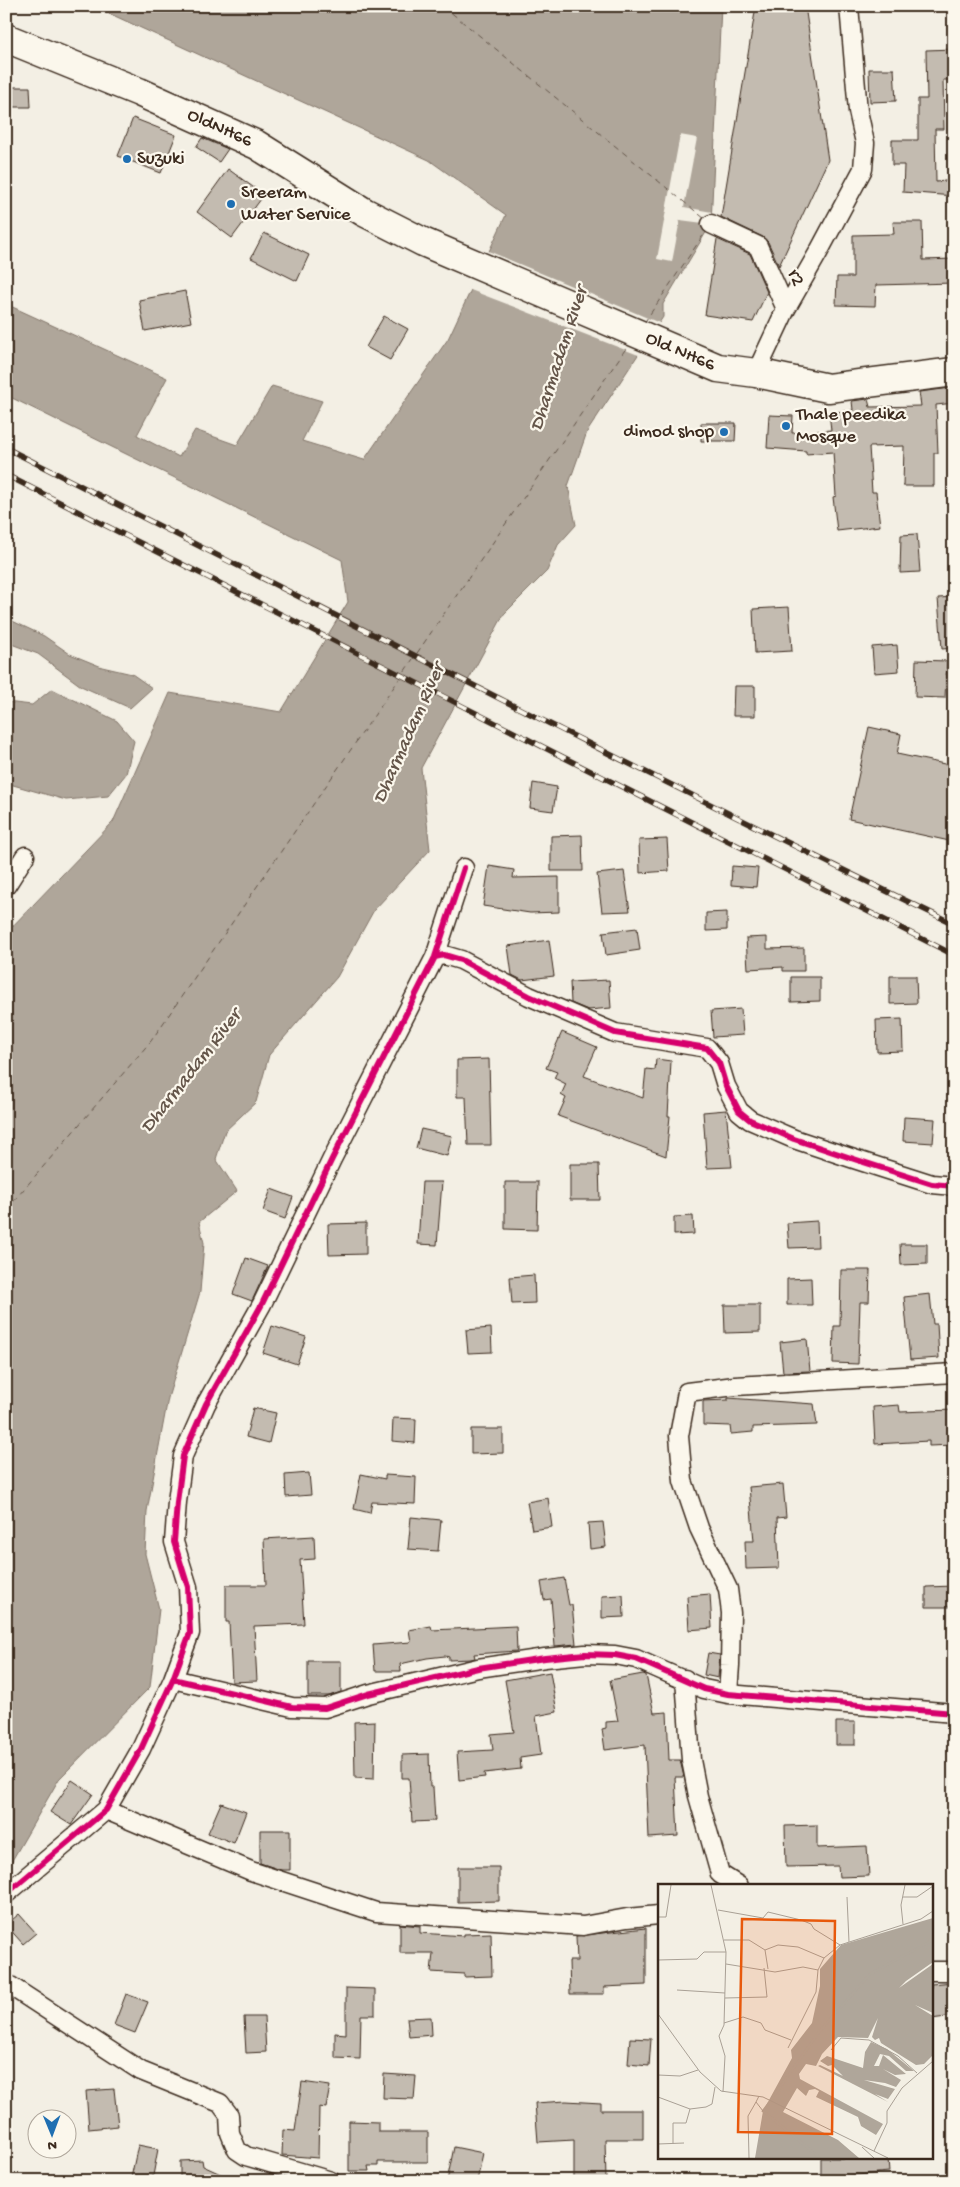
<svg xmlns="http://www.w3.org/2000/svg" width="960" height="2187" viewBox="0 0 960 2187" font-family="'Gochi Hand',sans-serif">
	<rect width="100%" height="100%" fill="#f3efe4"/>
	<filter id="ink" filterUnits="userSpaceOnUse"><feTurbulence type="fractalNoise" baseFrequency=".02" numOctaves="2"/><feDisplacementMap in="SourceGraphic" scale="10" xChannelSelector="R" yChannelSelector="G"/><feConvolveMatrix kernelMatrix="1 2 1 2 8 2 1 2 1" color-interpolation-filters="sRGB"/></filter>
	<g filter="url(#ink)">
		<path fill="#afa69a" stroke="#817468" d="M93 6H721L711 224 663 304V317L587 432 568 486 576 525 558 545 547 571 504 614 421 768 430 850 374 910 337 977 269 1055 256 1102 225 1131 216 1159 237 1191 199 1222 204 1243 200 1292 168 1398 147 1511 145 1554 159 1609 150 1687 59 1779 6 1871V933L113 822 170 693 281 712 348 602 342 560 6 395V304L167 378 137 435 179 457 195 430 237 445 272 386 322 401 302 441 364 460 448 339 506 215 429 160Z
			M6 618 44 636 70 654 102 667 132 674 152 688 130 708 81 686 38 654 6 642Z
			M52 689 117 721 134 741 126 774 108 796 66 800 6 783V702L32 705Z"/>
		<path fill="#f3efe4" d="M680 135 697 138 684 207 712 212 711 224 680 220 672 262 657 259Z
			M486 250 662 324 641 356 468 289Z"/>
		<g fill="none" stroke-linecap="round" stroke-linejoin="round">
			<path stroke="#645549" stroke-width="1" stroke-dasharray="6 5" stroke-linecap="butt" d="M443 6 705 219
				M644 323 706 231
				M6 1210 151 1041 629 344"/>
		</g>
		<path fill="#c3bbb0" stroke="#3b2a1e" d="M756 6H805L828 160 779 266 768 242 763 237 721 217Z
			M954 49V80H943L944 129H935L936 182 954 180V196L903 192 904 165H892V140H918V99H927L926 50Z
			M869 69H894L896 101 870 102Z
			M6 87H30L31 107H6Z
			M133 118 176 135 161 173 118 156Z
			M202 138 228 149 219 162 196 147Z
			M228 169 264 195 232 238 197 212Z
			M893 222H922L923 260 954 259V283L876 285 875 306 836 305 837 277H853V235L894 234Z
			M264 233 309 255 297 281 251 258Z
			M717 239 750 254 767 292 753 322 705 315Z
			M185 291 191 322 145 331 139 300Z
			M384 316 408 329 390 360 366 347Z
			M951 388 954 403 936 405 938 453H934V486H903L904 446 869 447 872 492H876L880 526 837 531 833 497 836 496 833 452 806 454V451L767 448 769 415 793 416 792 433 831 430 829 413 853 410 852 401 868 399 870 407 921 406 919 392Z
			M701 423H736L735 441H701Z
			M917 534 920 572 900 573 901 535Z
			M954 597V648L942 649 938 598Z
			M789 607 792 651 755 653 753 609Z
			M897 645 899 671 874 673 872 647Z
			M916 660 947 661 945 698 915 697Z
			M734 686H755V716H733Z
			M869 727 901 734 897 754 954 766V842L849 819Z
			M533 783 557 787 553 811 530 808Z
			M582 835 583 871H551V836Z
			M667 839 669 871 640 873 639 840Z
			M489 866 514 870 513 878 559 877V912L530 913 483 906Z
			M732 866 758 868 756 887 731 885Z
			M624 871 630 911 602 912 597 874Z
			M727 912V930L706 931V913Z
			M637 928 640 950 606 955 603 932Z
			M767 937V949L804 948V971H783V967L748 969 746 938Z
			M549 940 554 976 522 980 512 975 508 946Z
			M890 976H916L917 1003 890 1004Z
			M791 977H820V1001L791 1002Z
			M609 980 611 1008 588 1010 571 1003 570 982Z
			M741 1009 743 1035 713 1037 711 1011Z
			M902 1019 903 1051 877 1052 876 1020Z
			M562 1032 597 1047 584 1076 643 1098 646 1069 655 1070 656 1059 671 1061 668 1116H670L666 1156 558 1116 566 1098 561 1095 566 1084 554 1078 557 1072 546 1068Z
			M489 1059 491 1145H468L466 1097H457V1060Z
			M726 1110 732 1167 707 1168 703 1112Z
			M904 1117 935 1119 933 1143 903 1141Z
			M421 1129 452 1136 447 1156 416 1148Z
			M570 1164H599L600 1200H570Z
			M422 1182H442L437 1245 418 1244Z
			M505 1182H538L537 1230 505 1229Z
			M271 1189 293 1197 285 1219 263 1211Z
			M693 1216 694 1234 674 1235V1217Z
			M817 1221 818 1247 789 1248 787 1223Z
			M366 1223V1254L329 1255 328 1224Z
			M900 1244H927V1264L901 1265Z
			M246 1258 268 1266 252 1301 233 1294Z
			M841 1270H870L869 1302H860L858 1364 833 1363 834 1326H840Z
			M534 1275 535 1303 512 1304 510 1277Z
			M811 1278 812 1305H787V1279Z
			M930 1294 933 1324H937L939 1358 910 1360 904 1297Z
			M724 1305H760V1332L725 1333Z
			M272 1326 306 1337 297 1364 263 1353Z
			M491 1328 492 1352 468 1353 466 1330Z
			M807 1339 810 1371 783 1372 780 1342Z
			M728 1398 814 1404 817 1425 753 1427V1432L731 1434 730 1426 703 1425V1401L728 1400Z
			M899 1405 900 1412 954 1410V1445L929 1446V1441L875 1444 873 1407Z
			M253 1408 276 1413 269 1443 246 1437Z
			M393 1418 416 1419 415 1443 392 1441Z
			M471 1429H503V1453L471 1454Z
			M309 1473 311 1495 286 1497 285 1475Z
			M361 1474 385 1479V1475L416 1477 415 1504 372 1502 370 1513 354 1509Z
			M783 1484 786 1517 777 1518 779 1568 746 1569 745 1541H754L749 1487Z
			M548 1498 552 1527 532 1530 527 1502Z
			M411 1517 441 1520 438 1551 408 1549Z
			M603 1522 606 1547 590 1549 588 1523Z
			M314 1536 315 1559 300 1560 304 1624 254 1626 257 1681 232 1682 229 1622H226V1585H266L264 1539Z
			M564 1578 569 1605H572L576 1644 555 1646 551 1599 544 1600 541 1582Z
			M954 1586V1607H926V1587Z
			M710 1594 712 1628 689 1630 687 1596Z
			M623 1595 624 1617 602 1618V1596Z
			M431 1626 432 1630 516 1626 517 1651 474 1654 475 1658 471 1659 449 1660V1657L445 1656 427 1658 400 1664 401 1671H375L373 1645 411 1642 409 1630Z
			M708 1653 720 1655 718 1678 704 1675Z
			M308 1661H341V1692L329 1696H308Z
			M550 1672 557 1712 536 1716 541 1755 520 1758 521 1769 484 1773 485 1777 459 1780 457 1752 493 1750 491 1734 514 1732 505 1680Z
			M643 1674 646 1675 654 1713 667 1712 669 1760H680L684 1777H675L678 1836 649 1838 645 1745 605 1750 602 1729 606 1728V1722L618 1721 610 1680Z
			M375 1721 374 1779 355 1778 354 1722Z
			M836 1722H855V1745H836Z
			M429 1754 430 1787H433L435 1821 412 1822 409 1778H402V1755Z
			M72 1780 93 1794 71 1825 50 1812Z
			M221 1803 246 1812 234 1843 208 1833Z
			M817 1825V1848L867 1846 869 1876 839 1877 838 1866 786 1867 785 1826Z
			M260 1830H290V1870H281L260 1863Z
			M458 1867H499V1901L458 1902Z
			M19 1914 36 1933 23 1944 6 1925Z
			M400 1924 420 1926V1933L464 1936V1934L491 1933 492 1976 464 1977V1974L431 1972 433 1953H400Z
			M646 1928V1985L604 1987V1994H570L569 1961H577L576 1936Z
			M954 1982V2016L931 2019V1984Z
			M346 1988 375 1989V2015H361L360 2059 335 2058V2033L346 2034Z
			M126 1994 148 2002 135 2033 114 2025Z
			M244 2017H264L266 2052 246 2053Z
			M431 2017 432 2035 409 2037 407 2018Z
			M630 2038 651 2039 649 2066 628 2064Z
			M384 2074 416 2076 414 2099 383 2098Z
			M302 2082 330 2086 326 2108 319 2107 318 2158 282 2155 283 2130 295 2131Z
			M114 2089 118 2126 89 2129 86 2091Z
			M566 2101 601 2103V2110H643V2139H605L606 2181H574V2140L538 2142 535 2103Z
			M349 2121 378 2122V2132H428V2162H378V2166H368L369 2171H349Z
			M138 2145 158 2149 152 2181 131 2178Z
			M454 2147 483 2153 477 2181H447Z
			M821 2158H888L889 2172 847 2176V2181H821Z
			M202 2160 203 2166 236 2181H180V2161Z"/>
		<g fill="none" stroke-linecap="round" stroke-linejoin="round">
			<g stroke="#3b2a1e" stroke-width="21">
				<path id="street" d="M711 224 758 246 786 309 756 373
					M786 309 818 253 863 169 865 143 858 111 849 6
					M6 886 25 856
					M435 957 444 955 461 960 529 996 615 1033 707 1048 719 1063 726 1086 739 1111 750 1120 794 1139 857 1160 932 1184 954 1186
					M173 1679 190 1633 188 1587 174 1542 177 1502 183 1456 206 1404 262 1304 332 1159 435 957 464 868
					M685 1679 691 1760 698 1796 720 1874 739 1886
					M728 1694 730 1665 731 1613 728 1589 699 1528 683 1481 679 1436 687 1392 735 1386 954 1373
					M106 1810 251 1871 376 1912 583 1926 627 1918 659 1915
					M6 1894 106 1810 141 1749 173 1679 292 1707 325 1708 368 1694 478 1668 545 1658 585 1654 615 1655 636 1659 704 1689 728 1694 954 1713
					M931 1971H954
					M6 1983 141 2071 220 2103 229 2115 230 2133 237 2150 246 2156 331 2181"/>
			</g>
			<g stroke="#3b2a1e" stroke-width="31">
				<g id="primary">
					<path id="s1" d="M6 38 139 92 257 145 364 212 423 242 718 368 756 373 828 388 954 372"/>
				</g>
			</g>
			<use href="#street" stroke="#fbf7ec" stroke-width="18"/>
			<use href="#primary" stroke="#fbf7ec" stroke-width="28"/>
			<g stroke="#3b2a1e" stroke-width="5.5">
				<path id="rail" d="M6 448C322 608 636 770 954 924
					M6 475 954 955"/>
			</g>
			<use href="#rail" stroke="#fbf7ec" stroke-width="4" stroke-dasharray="11" stroke-linecap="butt"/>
			<g stroke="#fbf7ec" stroke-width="9">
				<path id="cycleway" d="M435 957 444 955 461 960 529 996 615 1033 707 1048 719 1063 726 1086 739 1111 750 1120 794 1139 857 1160 932 1184 954 1186
					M173 1679 190 1633 188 1587 174 1542 177 1502 183 1456 206 1404 262 1304 332 1159 435 957 464 868
					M6 1894 106 1810 141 1749 173 1679 292 1707 325 1708 368 1694 478 1668 545 1658 585 1654 615 1655 636 1659 704 1689 728 1694 954 1713"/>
			</g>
			<use href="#cycleway" stroke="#d6006c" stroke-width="6"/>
		</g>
	</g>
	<g fill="#1f6fb2" stroke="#fbf7ec" stroke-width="2">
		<circle cx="127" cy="159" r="5"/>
		<circle cx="231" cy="204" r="5"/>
		<circle cx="786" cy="426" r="5"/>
		<circle cx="724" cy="432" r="5"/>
	</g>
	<g text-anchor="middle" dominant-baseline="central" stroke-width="4.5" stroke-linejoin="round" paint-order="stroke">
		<g font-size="19" fill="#3b2a1e" stroke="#fbf7ec">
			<text stroke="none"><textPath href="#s1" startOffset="232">OldNH66</textPath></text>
			<text transform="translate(795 278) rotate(66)">r2</text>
			<text stroke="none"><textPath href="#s1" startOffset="745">Old NH66</textPath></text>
		</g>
		<g font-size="19" fill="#3b2a1e" stroke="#fbf7ec" text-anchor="start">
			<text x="137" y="159">Suzuki</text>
			<text x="241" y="193">Sreeram<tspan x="241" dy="22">Water Service</tspan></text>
			<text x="796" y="415">Thale peedika<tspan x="796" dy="22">Mosque</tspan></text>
			<text x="714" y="432" text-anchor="end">dimod shop</text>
		</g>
		<g font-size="20" font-style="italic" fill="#645549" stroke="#fbf7ec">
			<text transform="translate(560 359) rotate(-72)">Dharmadam River</text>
			<text transform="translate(410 734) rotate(-66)">Dharmadam River</text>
			<text transform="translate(192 1072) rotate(-52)">Dharmadam River</text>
		</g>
	</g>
	<g transform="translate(658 1884)">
		<rect width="275" height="275" fill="#f3efe4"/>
		<path d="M275 34V78L248 97 241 104 275 80V129L257 121 275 132V171L266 180 258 181 223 159 221 154 217 156 214 153 220 134 210 154 180 153 164 170 158 182 148 180 141 190 142 195 225 240 218 251 203 242 200 233 158 213 161 207 157 205 151 206 148 212 139 204 125 228 180 256 201 274H97L105 227 134 174 133 166 154 139 162 102V85L183 61ZM213 158 229 165 256 187H248L231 172 222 170 216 182H221L225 171 248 190 237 191 225 185 243 196 238 203 227 199 206 196 237 205 230 215 217 210 230 218 160 182 162 181 185 192 174 181 170 182 162 177 169 172 205 184 207 168Z" fill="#afa69a"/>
		<path fill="none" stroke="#afa69a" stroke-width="2.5" d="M113 216 161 148 212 90 275 56M111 219 105 227 162 274"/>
		<path fill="none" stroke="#a9a095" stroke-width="1" d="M53 1 68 68 66 141 61 152 67 172 65 208M189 13 191 58M245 13H259L275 2M60 26 105 34 110 28 143 36 153 40 156 45 182 61M0 33H8L13 1M245 40 243 21 247 1M66 56H91L107 66 110 85M107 66 120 61 140 63 166 74M0 76 39 75 46 68H68M68 80 117 88 145 83 160 86 166 74 182 61 263 35 275 27M19 106 67 109M67 114 109 113 106 84M0 130 42 188 63 207 105 213 230 274M66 139 85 133 103 139 107 146 133 156M130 164 158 108 160 86M173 166 183 154 211 156 240 172 259 189M0 191 22 192 40 186M101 212 98 218 105 227M0 213 32 225 48 223 54 220 57 203M0 260 26 259M15 260V239H28L32 225M204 263 216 274M216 267 229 239V227L244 204 275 177M91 274 90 232 98 218"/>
		<path fill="#e8590c" fill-opacity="0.15" stroke="#e8590c" stroke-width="2.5" d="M84 35 177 37 174 250 80 248Z"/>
		<rect width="275" height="275" fill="none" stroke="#3b2a1e" stroke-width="2.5"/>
	</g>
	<rect width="960" height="2187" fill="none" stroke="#fbf7ec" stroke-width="25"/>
	<rect x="12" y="12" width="935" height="2162" fill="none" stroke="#3b2a1e" stroke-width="2" filter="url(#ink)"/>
	<g transform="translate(52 2134) rotate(179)"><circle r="24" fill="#fbf7ec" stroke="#aea59a"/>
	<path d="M0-4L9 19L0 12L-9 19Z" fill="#1f6fb2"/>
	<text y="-8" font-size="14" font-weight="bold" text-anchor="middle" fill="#3b2a1e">N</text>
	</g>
</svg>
